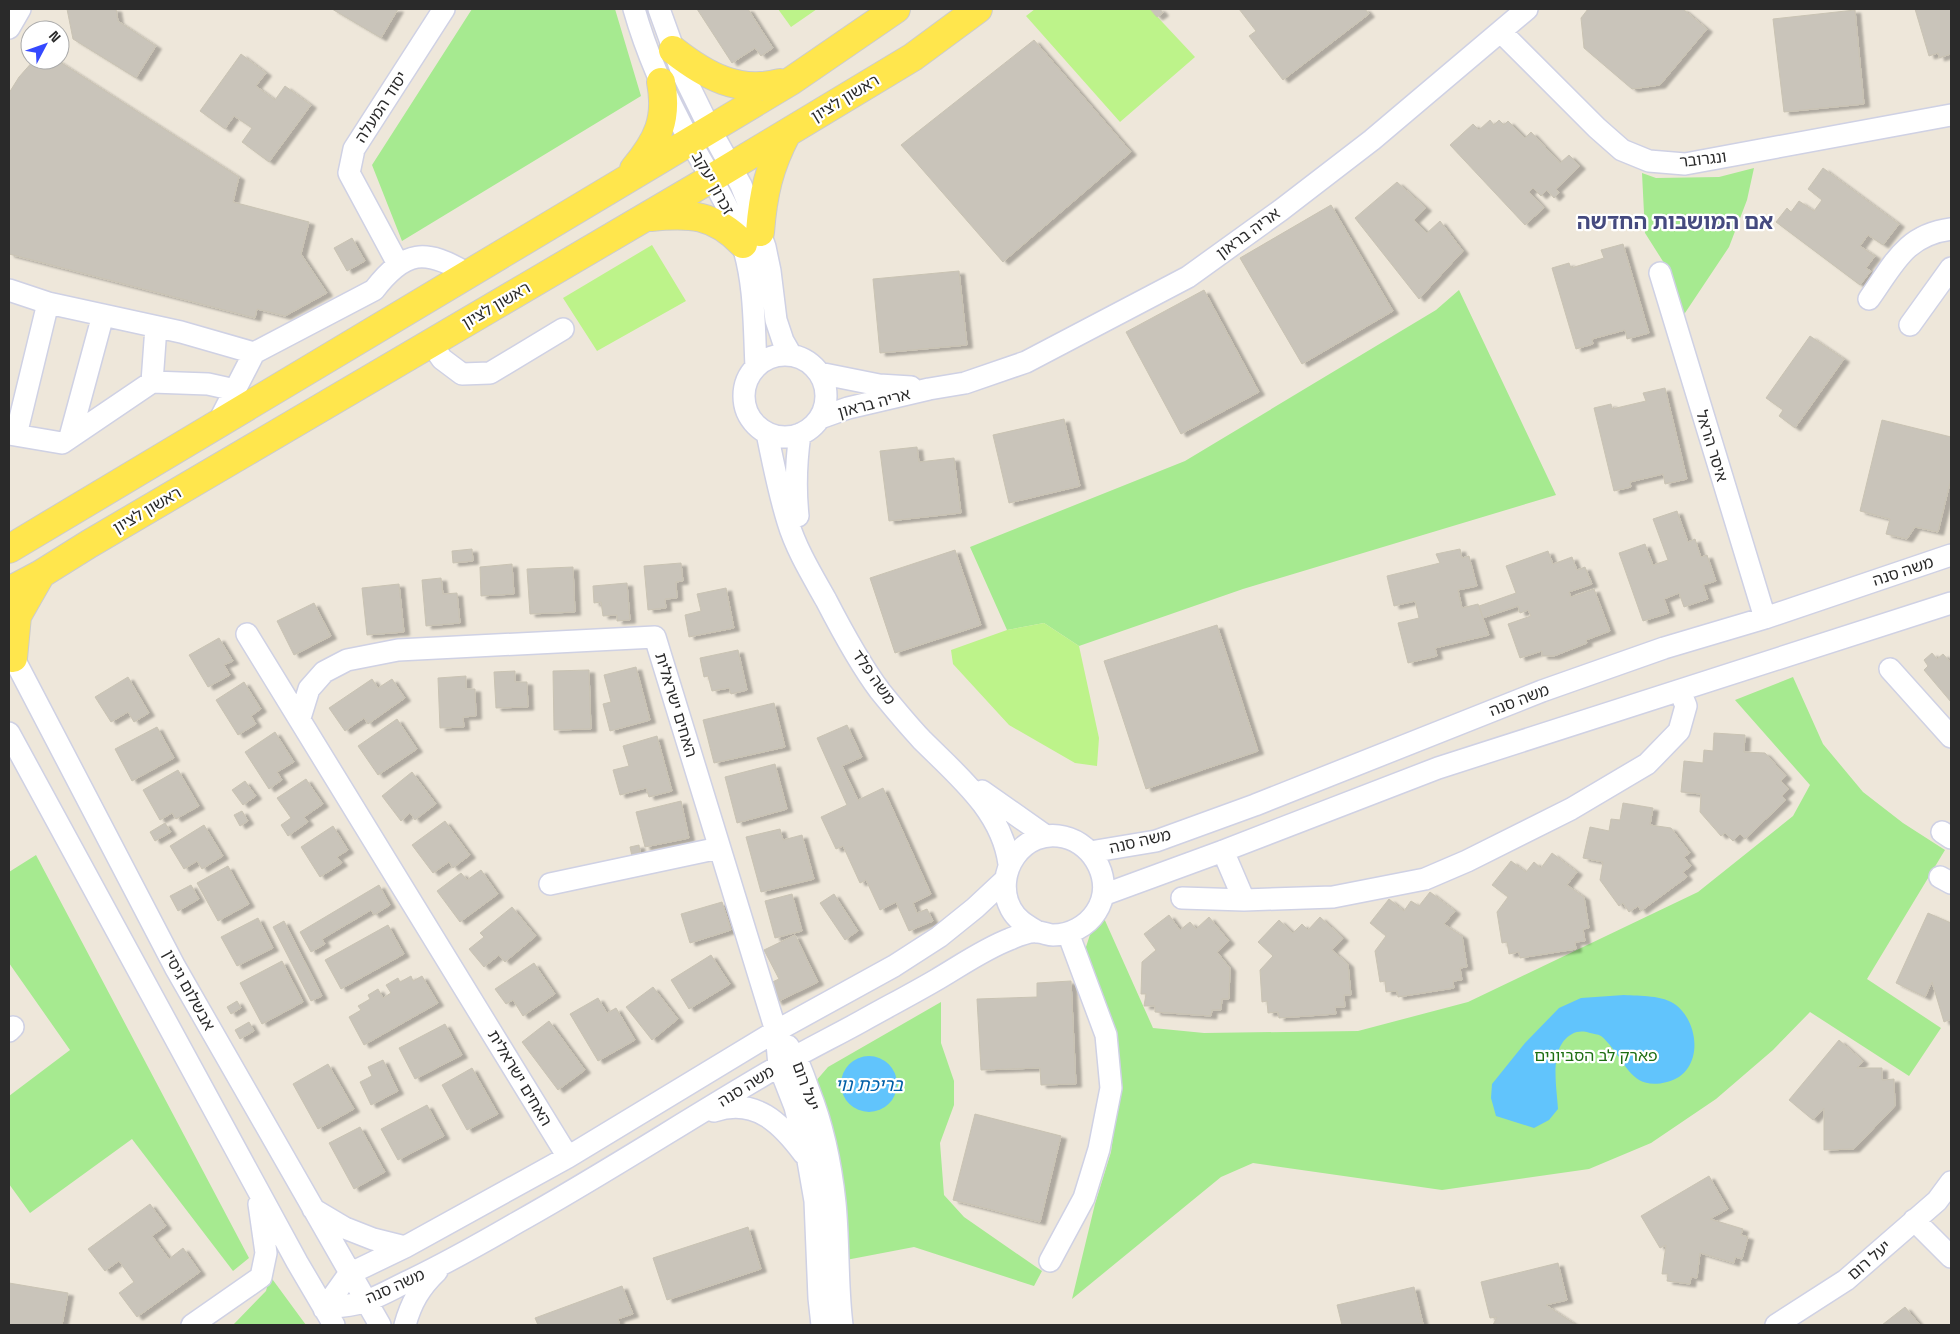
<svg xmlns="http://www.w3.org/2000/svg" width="1960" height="1334" viewBox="0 0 1960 1334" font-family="'Space Grotesk','Noto Sans Hebrew',sans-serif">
	<defs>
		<filter id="shadow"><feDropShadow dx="5.5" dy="3" stdDeviation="1" flood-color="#0004"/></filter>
	</defs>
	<rect width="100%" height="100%" fill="#eee7da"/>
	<path fill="#a6ea90" d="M472 9H615L641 96 402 241 372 165Z
		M1754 168 1747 200 1729 247 1681 319 1664 263 1645 233 1642 173 1656 178 1719 177Z
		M1459 290 1556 495 1243 589 1079 646 1044 623 1007 630 970 547 1185 461 1436 310Z
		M1793 677 1823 744 1863 792 1903 823 1945 850 1867 979 1941 1028 1909 1076 1810 1012 1773 1050 1716 1099 1651 1143 1589 1169 1442 1190 1253 1163 1221 1177 1072 1299 1095 1204 1111 1152 1120 1086 1085 950 1099 907 1153 1028 1204 1033 1358 1031 1468 1002 1698 892 1793 816 1810 785 1735 700Z
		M36 855 249 1258 233 1271 132 1139 30 1213 9 1184V1096L70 1050 9 963V872Z
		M941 1002V1043L954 1081V1105L940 1143 944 1195 964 1217 1042 1271 1034 1286 914 1247 846 1260 815 1082 828 1067Z
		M270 1276 306 1325H233L266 1291Z"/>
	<path fill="#bdf38a" d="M778 9H817L791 27Z
		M1035 9H1150L1195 57 1120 122 1026 16Z
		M652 245 686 301 597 351 563 298Z
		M1044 623 1079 646 1099 738 1097 766 1075 763 1009 725 953 664 951 650 1007 630Z"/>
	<path fill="#61c4fc" d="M1624 995C1640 996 1663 995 1676 1005 1701 1025 1703 1073 1667 1082 1633 1091 1627 1065 1609 1044 1607 1042 1604 1038 1601 1036 1598 1034 1593 1034 1590 1033 1583 1031 1578 1031 1572 1034 1548 1047 1557 1087 1558 1109L1549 1120 1534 1128 1496 1116 1491 1098 1492 1084 1525 1043 1559 1008 1581 998Z
		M841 1084a28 28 0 1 1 56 0a28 28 0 1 1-56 0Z"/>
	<path fill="#c9c4ba" stroke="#c9c3b3" filter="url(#shadow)" d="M67 9H116L118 21 156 46 136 78 73 39Z
		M332 9H398L381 38Z
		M697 9H748L773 48 761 56 755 48 732 63Z
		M1150 9H1160L1163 13 1157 17Z
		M1239 9H1365L1369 14 1283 80 1249 36 1256 31Z
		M1588 9H1683L1707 29 1660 85 1632 89 1584 48 1581 18Z
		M1915 9H1951V54L1939 58 1938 53 1929 56Z
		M1855 10 1864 104 1784 112 1773 19Z
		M1034 40 1131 152 1003 262 901 145Z
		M241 54 266 73 256 86 275 100 285 86 311 105 269 162 242 142 252 128 234 116 225 129 200 111Z
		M34 60H57L239 177 233 202 309 222 301 254 327 293 285 316 257 309 255 318 9 254V93L19 77Z
		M1490 120 1494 125 1499 120 1504 125 1508 121 1525 138 1531 132 1560 163 1569 155 1580 166 1556 189 1559 193 1554 198 1547 190 1541 196 1533 188 1529 192 1544 208 1525 225 1450 145 1473 124 1479 130Z
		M1823 168 1899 224 1883 245 1868 235 1860 246 1875 256 1866 268 1871 271 1860 285 1776 222 1787 208 1791 212 1799 201 1814 211 1822 200 1808 189Z
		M1397 182 1426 208 1414 220 1427 233 1440 221 1463 251 1419 299 1355 218Z
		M1331 205 1393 311 1302 364 1240 258Z
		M352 238 365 261 347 271 334 248Z
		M1623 244 1649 333 1627 339 1625 330 1592 339 1593 344 1576 349 1552 268 1569 263 1571 268 1604 258 1601 250Z
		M959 271 967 345 880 353 873 279Z
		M1204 290 1259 392 1181 434 1126 332Z
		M1810 336 1844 359 1795 428 1779 416 1783 410 1766 398Z
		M1665 388 1687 479 1665 484 1663 474 1630 482 1631 487 1614 491 1594 408 1611 404 1612 409 1646 401 1643 393Z
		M1064 419 1080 486 1009 503 993 435Z
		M1882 420 1951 437V479L1938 532 1915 527 1907 539 1886 534 1890 519 1860 511Z
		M917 447 919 462 954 458 961 513 889 521 880 451Z
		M1677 511 1688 542 1695 539 1701 557 1707 555 1716 581 1703 585 1708 599 1684 607 1679 593 1664 599 1669 613 1643 621 1619 553 1645 544 1653 565 1668 560 1653 519Z
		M472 549 473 561 453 563 452 551Z
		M1460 549 1462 558 1469 556 1477 586 1458 590 1462 608 1478 604 1489 635 1435 648 1437 656 1408 663 1398 623 1419 618 1415 601 1394 606 1387 576 1440 563 1436 554Z
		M955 550 981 625 895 653 870 578Z
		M1548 551 1553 564 1572 557 1577 570 1585 567 1592 584 1569 592 1571 597 1594 589 1610 631 1586 640 1587 643 1554 656H1542V651L1520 658 1508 624 1531 616 1528 610 1520 613 1518 606 1483 618 1479 606 1516 593 1506 566Z
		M681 563 683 581 676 582 677 598 665 599 666 608 648 610 644 566Z
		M512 564 514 594 481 596 480 567Z
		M573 567 575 612 530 614 527 569Z
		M441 578 443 594 457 593 460 623 426 626 422 580Z
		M627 583 630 620 617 621V615L603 616 601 602 594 603 593 586Z
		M399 584 404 632 367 635 362 588Z
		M726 588 734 628 689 637 685 615 701 611 697 594Z
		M314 603 331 636 294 655 277 621Z
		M1217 625 1258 751 1146 789 1104 661Z
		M219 638 233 661 224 665 230 675 208 687 189 655Z
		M738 650 747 690 731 694 729 688 712 691 708 676 704 677 700 658Z
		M1932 653 1937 659 1943 654 1951 663V702L1924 670 1928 666 1924 660Z
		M636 667 650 720 610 731 603 704 611 702 604 675Z
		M589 670 591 729 554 730 553 671Z
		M515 671V682H527L528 707 496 708 494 672Z
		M466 676V689H475L476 716 463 717 464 727 440 728 438 678Z
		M128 677 149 713 134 722 128 712 111 722 95 697Z
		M372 679 378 688 392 679 405 698 368 724 364 718 345 731 329 708Z
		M244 682 261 709 251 716 256 724 238 735 216 700Z
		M774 703 785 747 714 763 703 720Z
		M397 719 417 749 378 775 358 746Z
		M847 725 862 757 842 766 858 800 883 788 931 894 913 903 917 913 927 909 933 921 909 931 896 902 880 910 866 880 860 883 843 846 836 849 821 817 847 805 817 738Z
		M157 727 174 758 132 781 115 749Z
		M275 732 294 762 277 772 282 780 269 789 245 752Z
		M1714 733 1745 735 1744 752 1765 753 1786 776 1781 781 1789 789 1782 796 1786 800 1745 839 1740 834 1733 841 1725 833 1721 836 1700 812 1701 794 1681 792 1684 761 1703 763 1704 750 1713 751Z
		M657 736 672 791 649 797 646 788 620 795 613 770 629 766 623 746Z
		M775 764 787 809 737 823 725 777Z
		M178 770 199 806 176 819 172 813 160 820 143 790Z
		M412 772 436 804 415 820 410 813 401 821 382 796Z
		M306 779 323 804 304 817 308 822 288 836 281 825 291 818 277 798Z
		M245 781 256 796 243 805 232 790Z
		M681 801 689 838 645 847 636 812Z
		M1623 803 1653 808 1650 825 1671 828 1690 853 1684 857 1691 866 1683 872 1687 877 1641 911 1638 906 1629 912 1623 903 1619 906 1600 880 1603 862 1583 858 1590 827 1609 831 1611 819 1620 820Z
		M242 811 248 821 240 826 234 815Z
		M445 821 470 855 453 868 449 862 433 873 412 845Z
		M165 823 171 832 155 841 150 832Z
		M204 825 223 856 202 869 197 861 184 869 170 846Z
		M333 826 348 850 337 857 342 863 320 877 301 847Z
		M780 829 783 840 802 835 814 879 761 892 746 837Z
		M639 845 641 859 633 861 630 847Z
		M1552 853 1577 872 1567 885 1584 897 1589 928 1583 929 1585 941 1575 942 1576 949 1520 958 1519 952 1509 954 1507 942 1502 943 1497 912 1508 897 1492 885 1511 861 1526 872 1534 862 1541 868Z
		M228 866 249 904 218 921 197 883Z
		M481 870 498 894 460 922 437 891 461 873 467 880Z
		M191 885 199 899 178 911 170 896Z
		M379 885 390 905 374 915 371 910 322 939 325 944 311 952 300 932Z
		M1430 892 1455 911 1444 924 1462 936 1467 967 1460 968 1462 980 1453 981 1454 988 1398 997 1397 991 1386 992 1385 981 1380 982 1375 951 1386 936 1370 923 1389 899 1404 911 1411 901 1419 906Z
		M792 894 802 931 775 938 765 901Z
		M834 894 858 931 845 940 820 903Z
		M722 902 731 930 690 943 681 914Z
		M512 907 536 936 505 962 499 955 484 967 469 949 484 937 480 933Z
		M1928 913 1951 923V1019L1944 1022 1932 982 1925 997 1896 983Z
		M1169 915 1180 930 1190 922 1196 929 1209 917 1229 941 1217 952 1230 968 1229 999H1222L1221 1010H1212L1211 1016 1155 1012V1006H1144L1146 994H1141L1142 962 1156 950 1144 934Z
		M1320 917 1343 938 1332 950 1348 964 1351 995H1344L1345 1007H1335L1336 1014 1279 1018 1278 1012 1268 1013 1267 1001 1262 1002 1260 970 1273 956 1258 942 1279 920 1293 933 1302 924 1308 930Z
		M258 918 273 948 237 966 221 937Z
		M284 921 322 996 311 1001 273 927Z
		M388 925 404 954 341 989 325 960Z
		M795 935 818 982 777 1002 768 984 779 979 764 950Z
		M711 955 730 984 689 1009 671 980Z
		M282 961 303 1002 262 1024 240 983Z
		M534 963 555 994 523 1016 513 1000 506 1004 495 989Z
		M411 976 413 981 422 976 438 1003 364 1045 349 1017 361 1010 358 1006 370 999 368 995 378 989 383 998 391 993 386 985 398 978 400 982Z
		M1071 981 1076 1084 1041 1085 1040 1068 981 1070 977 999 1037 997V983Z
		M653 987 678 1019 652 1040 626 1007Z
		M598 998 607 1013 616 1008 635 1040 598 1061 570 1014Z
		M237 1001 241 1008 231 1014 227 1007Z
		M549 1021 585 1070 558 1090 522 1042Z
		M249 1022 254 1031 240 1039 235 1030Z
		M445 1024 462 1055 415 1079 399 1048Z
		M1839 1040 1863 1061 1857 1068H1882V1080L1894 1079 1895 1106 1854 1149 1824 1150V1108L1813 1120 1789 1100Z
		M383 1060 398 1091 371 1105 360 1082 372 1076 368 1067Z
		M328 1064 354 1109 318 1129 293 1084Z
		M472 1068 498 1114 467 1130 442 1085Z
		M427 1105 444 1136 398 1160 381 1129Z
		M975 1114 1061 1136 1040 1222 953 1200Z
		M360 1127 385 1172 354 1189 329 1143Z
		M1709 1176 1728 1209 1710 1219 1743 1229 1741 1235 1748 1237 1742 1259 1735 1257 1734 1263 1700 1253 1697 1278 1691 1277 1690 1284 1667 1281 1668 1274H1662L1666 1245 1660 1248 1641 1216Z
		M150 1204 166 1226 152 1236 169 1259 183 1248 200 1272 137 1317 119 1293 134 1282 119 1261 105 1271 88 1249Z
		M748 1227 761 1269 667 1300 653 1258Z
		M1558 1263 1567 1300 1546 1305 1575 1324V1325H1493L1497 1317 1490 1318 1481 1282Z
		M9 1283 68 1293 62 1325H9Z
		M622 1286 633 1314 618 1319 620 1325H538L535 1318Z
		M1414 1287 1423 1324 1342 1325 1337 1305Z
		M1905 1307 1920 1325H1882Z"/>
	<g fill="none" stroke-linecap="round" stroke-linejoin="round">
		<g stroke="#cfd1e4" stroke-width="24">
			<path id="minor" d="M634 9C647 55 667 99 690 141 709 175 730 206 742 243 755 282 754 326 756 367
				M659 9 681 70 710 129 741 185 758 227 765 247 770 271 776 320 783 341 791 355
				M9 28 20 9
				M1501 32 1597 128 1622 150 1649 161 1685 164 1951 115
				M398 264 349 173 354 149 444 9
				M1660 273 1765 618
				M9 290 48 303 181 332 254 353
				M1869 299C1894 264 1905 235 1951 229
				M1910 325 1951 268
				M431 343 442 359 462 374 490 373 563 329
				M744 396a41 41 0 1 1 82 0a41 41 0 1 1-82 0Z
				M819 373 879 385 911 387
				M152 382 156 327
				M820 418 848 408 929 389 965 383 1026 362 1188 277 1281 210 1372 140 1527 9
				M217 425 254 353 374 290C405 250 425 248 468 274
				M767 433C773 463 779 493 788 522 796 549 812 575 826 600 842 631 859 663 880 691 893 707 908 725 922 740 958 776 1002 811 1009 864
				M9 434 62 443 152 382 208 384 235 390
				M16 435 48 303
				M70 437 103 315
				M798 516C795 488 796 462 800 434
				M247 634 568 1157
				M9 649 175 967 380 1325
				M1890 669 1951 737
				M300 718 309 689 324 672 347 660 398 650 655 637 776 1031 779 1066 795 1107 807 1155 815 1201 819 1298 822 1325
				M9 733 297 1262 334 1325
				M982 791 1046 836
				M1942 832 1951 838
				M1223 851 1244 900
				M1090 852 1156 841 1255 805 1542 691 1664 648 1765 618 1951 555
				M1940 877 1951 883
				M550 884 719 848
				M1103 895 1223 851 1438 768 1951 603
				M1182 898 1244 900 1333 897 1425 879 1467 861 1571 809 1647 764 1679 731 1686 706 1680 691
				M9 1031 13 1027
				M788 1046C799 1060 803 1075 809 1091 823 1126 831 1165 835 1203 839 1244 837 1285 842 1325
				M714 1111C755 1097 781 1123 804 1154
				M313 1209 345 1228 373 1239 405 1247
				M1914 1220 1951 1257
				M1050 1261 1084 1198 1099 1149 1111 1088 1106 1035 1068 933
				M324 1309C339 1306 355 1306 369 1300 382 1295 396 1287 409 1281 446 1263 482 1243 518 1222 606 1173 691 1117 779 1066 806 1050 835 1036 862 1021 887 1007 912 994 936 980 960 966 984 949 1010 939 1017 936 1029 931 1037 932 1043 932 1048 935 1053 935 1070 935 1087 926 1096 912 1115 883 1095 844 1064 837 1023 827 992 874 1011 909 1017 920 1026 925 1036 931
				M324 1309 349 1274 405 1247 568 1157 776 1031 894 966 939 937 975 908 1005 880
				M192 1325 261 1277 266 1253 259 1204
				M405 1325C411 1303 420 1287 437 1271
				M1776 1325 1846 1280 1937 1201 1951 1182"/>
		</g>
		<g stroke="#ccc" stroke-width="30">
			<path id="major" d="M673 50C706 76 739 94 780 83
				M634 169C658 140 668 119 661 82
				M651 217C690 213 714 214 743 244
				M760 232C763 194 769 167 787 133
				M9 549 791 81 896 9
				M9 591 41 574 89 544 712 178 913 57 978 9
				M13 658 17 616 41 574"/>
		</g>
		<use href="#minor" stroke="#fff" stroke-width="21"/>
		<use href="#major" stroke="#ffe64d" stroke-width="28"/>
	</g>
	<g text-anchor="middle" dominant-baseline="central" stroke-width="4.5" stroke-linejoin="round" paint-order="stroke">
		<g font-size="16" fill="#2a2a2a" stroke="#fff">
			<text transform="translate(845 98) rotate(-31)">ראשון לציון</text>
			<text transform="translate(381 107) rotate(-57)">יסוד המעלה</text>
			<text transform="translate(1703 159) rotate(-7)">ונגרובר</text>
			<text transform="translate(713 183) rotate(61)">זכרון יעקב</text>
			<text transform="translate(1248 233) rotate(-36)">אריה בראון</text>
			<text transform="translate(496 305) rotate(-30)">ראשון לציון</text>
			<text transform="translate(874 403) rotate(-15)">אריה בראון</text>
			<text transform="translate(1712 446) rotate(73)">איסר הראל</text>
			<text transform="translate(147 510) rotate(-30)">ראשון לציון</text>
			<text transform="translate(1903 571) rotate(-18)">משה סנה</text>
			<text transform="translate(874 677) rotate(55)">משה פלד</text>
			<text transform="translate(1519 700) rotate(-21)">משה סנה</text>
			<text transform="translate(676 705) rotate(73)">האחים ישראלית</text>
			<text transform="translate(1140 841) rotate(-13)">משה סנה</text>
			<text transform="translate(189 990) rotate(61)">אבשלום גיסין</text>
			<text transform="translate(520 1078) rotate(59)">האחים ישראלית</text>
			<text transform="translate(746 1086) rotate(-32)">משה סנה</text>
			<text transform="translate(806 1086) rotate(70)">יעל רום</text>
			<text transform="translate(1869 1260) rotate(-41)">יעל רום</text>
			<text transform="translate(395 1286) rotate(-24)">משה סנה</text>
		</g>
		<g font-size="16" fill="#1d6e12" stroke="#fff">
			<text x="1596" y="1055">פארק לב הסביונים</text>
		</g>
		<g font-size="18" font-style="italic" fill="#005fa7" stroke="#fff">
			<text x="869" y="1084">בריכת נוי</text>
		</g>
		<g font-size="21" font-weight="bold" fill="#454a7f" stroke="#fff">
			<text x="1675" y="221">אם המושבות החדשה</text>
		</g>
	</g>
	<rect width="1960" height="1334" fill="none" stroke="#2a2a2a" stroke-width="20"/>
	<g transform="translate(45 45) rotate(49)"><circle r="24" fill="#ffffff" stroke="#aaaaaa"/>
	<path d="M0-4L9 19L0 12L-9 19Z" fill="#3549ff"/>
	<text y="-8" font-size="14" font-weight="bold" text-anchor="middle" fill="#2a2a2a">N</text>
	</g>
</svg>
